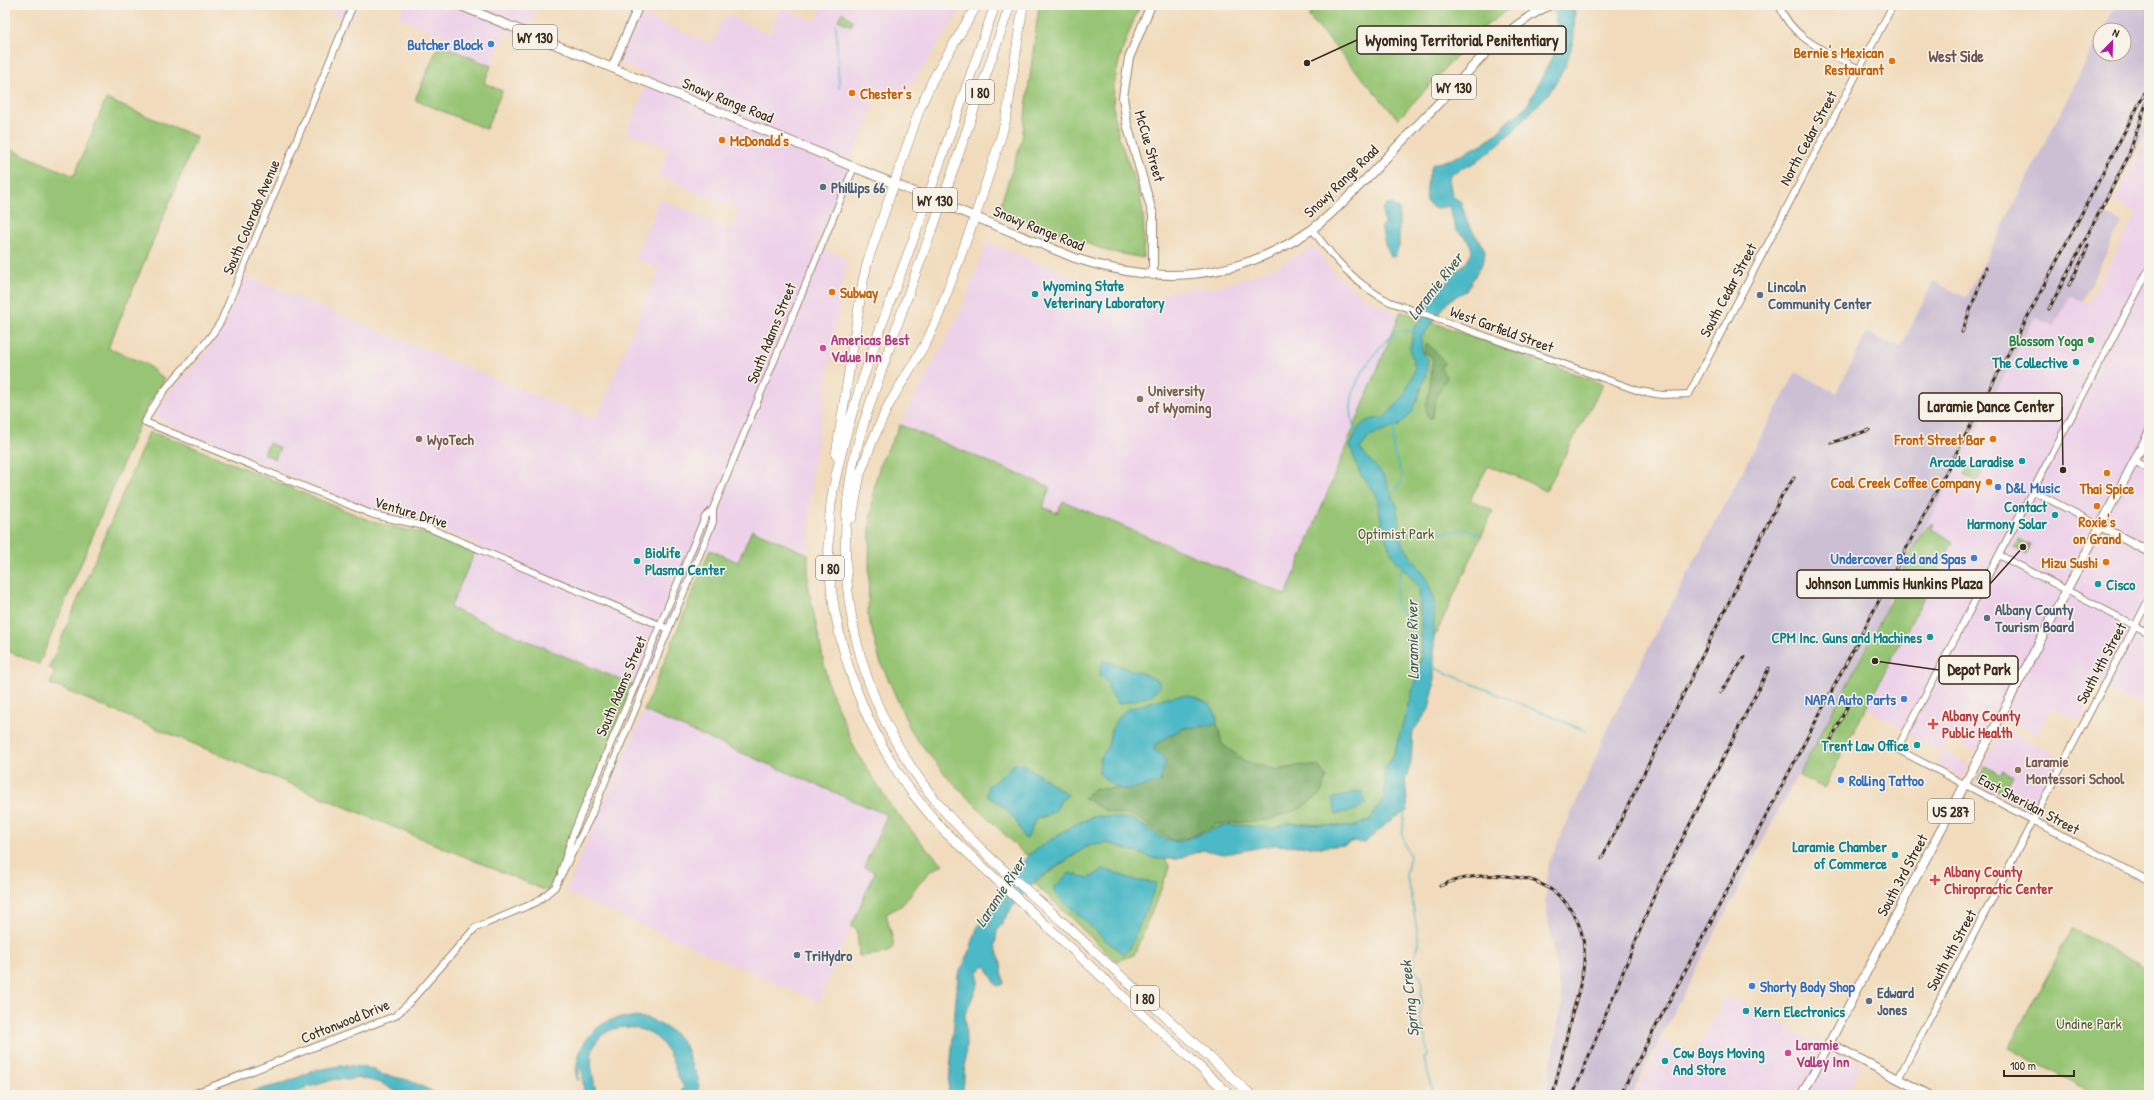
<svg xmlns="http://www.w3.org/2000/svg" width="2154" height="1100" viewBox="0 0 2154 1100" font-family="'Patrick Hand',sans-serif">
	<rect width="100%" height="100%" fill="#f7f3e8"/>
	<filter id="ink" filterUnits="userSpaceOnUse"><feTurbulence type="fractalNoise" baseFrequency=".025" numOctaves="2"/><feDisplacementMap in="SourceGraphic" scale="8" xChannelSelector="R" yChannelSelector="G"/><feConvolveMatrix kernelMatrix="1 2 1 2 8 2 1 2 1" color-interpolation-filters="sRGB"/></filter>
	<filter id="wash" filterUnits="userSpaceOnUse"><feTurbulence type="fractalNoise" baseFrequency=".012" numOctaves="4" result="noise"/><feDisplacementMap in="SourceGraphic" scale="16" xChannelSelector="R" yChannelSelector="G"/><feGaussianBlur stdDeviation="0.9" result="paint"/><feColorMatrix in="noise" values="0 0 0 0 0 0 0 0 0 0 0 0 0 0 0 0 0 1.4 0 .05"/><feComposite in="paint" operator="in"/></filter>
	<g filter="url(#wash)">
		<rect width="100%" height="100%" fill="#f1dbbc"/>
		<path fill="#edd1e9" d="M313 5H358L352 21Z
			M404 5H539L526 38 506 31 491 66 439 44 442 35 399 17Z
			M823 5H964L903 98 879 93 816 246 847 259 812 474 808 554 752 530 738 562 704 548 646 690 450 608 478 545 426 524 372 510 178 429 156 417 157 411 172 389 200 361 218 337 246 276 596 420 659 269 635 258 660 199 730 229 738 210 658 176 669 149 627 132 650 76 611 59 632 11 712 44 725 14 770 34 781 7 816 22Z
			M2148 138 2149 686 2139 705 2100 685 2080 722 2052 707 2037 735 1996 713 1976 752 1949 738 1942 751 1969 765 1962 778 1936 764 1942 751 1902 731 1903 728 1866 708 1953 542 1938 533 1932 528V523L1925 529 2035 317 2070 295 2088 304 2136 213 2114 201Z
			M987 242 1153 309 1161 295 1177 290 1216 287 1250 277 1278 266 1313 247 1339 278 1362 295 1399 315 1287 595 1064 501 1057 513 1043 507 1049 487 900 425 960 314Z
			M644 711 887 815 864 867 875 872 819 1002 565 892Z
			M2003 728 2061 757 2032 813 1975 783Z
			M1726 995 1862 1065 1846 1095H1635L1664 1040 1694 1055Z"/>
		<path fill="#ccbfd4" d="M2116 5H2149V126L2103 213 2122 223 2082 301 2070 295 2054 327 2035 317 1887 601 1888 605 1800 773 1797 775 1631 1095H1545L1562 1002 1545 901 1549 862 1591 770 1604 735 1660 625 1796 372 1836 393 1867 333 1901 348 1933 281 1966 298 2100 35V54H2124V30H2103Z"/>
		<path fill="#97c574" stroke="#697849" d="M1039 5H1140C1124 44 1107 82 1116 125 1121 150 1134 173 1140 197 1145 217 1144 237 1143 258L1107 251 999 209 1022 140Z
			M1316 5H1514L1483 28 1398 119 1309 17Z
			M842 12 853 21 851 26 838 20Z
			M439 44 491 66 484 83 502 91 486 129 415 100Z
			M106 99 197 137 108 348 146 364 165 380 149 403 141 420 39 664 5 650V147L74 176Z
			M1401 311 1603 384 1546 491 1518 477 1488 466 1470 500 1493 511 1436 634 1425 652 1422 651 1414 689 1394 754 1385 769V796L1370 820 1353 827 1288 823 1273 829 1222 826 1179 842 1165 839 1132 819 1097 816 1075 824 1028 855 1023 853 948 778 912 733 880 661 868 616 870 524 875 482 881 462 900 425 1050 487 1043 507 1057 513 1063 501 1286 595Z
			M149 432 176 440 366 519 388 526 438 536 475 552 450 608 633 685 559 870 547 891 50 684 55 671 49 668Z
			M269 443 280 448 275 459 264 454Z
			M1969 466 1982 473 1977 482 1964 475Z
			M1932 523V528L1953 542 1824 788 1799 776 1800 773C1829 717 1860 662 1888 606 1899 583 1913 538 1932 523Z
			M752 530 808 554V584L828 684 855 749 891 806 925 847 943 864 928 873 901 906 886 914C896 951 902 953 859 956L857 929 851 927 875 872 864 867 887 815 644 711 710 550 738 562Z
			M2019 539 2031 545 2027 554 2014 548Z
			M1985 766 2000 774 2003 770 2013 775 2003 793 1978 780Z
			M1108 843 1155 858 1165 859 1170 867 1134 955 1116 961 1034 883 1088 846Z
			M2073 929 2149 970V1084L2143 1095H2098L2008 1048Z"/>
		<path fill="#79aa66" stroke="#5a6a42" d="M1427 343 1445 362 1441 368 1447 378 1437 394 1432 418H1428L1426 409 1433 363 1431 356 1424 352Z
			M1217 723 1222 744 1245 761 1278 770 1301 765 1318 766 1327 778 1320 795 1299 809 1268 820 1218 824 1190 837 1173 841 1136 817 1108 812 1084 798 1094 788 1127 789 1160 754 1154 750 1155 745 1182 728 1205 726Z"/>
		<path fill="#4cb9c6" stroke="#447272" d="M1552 5H1561L1566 9 1567 5H1575V7L1574 38 1570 52 1565 67 1549 93 1516 128 1494 148 1476 162 1452 173 1449 177 1452 196 1461 202 1467 222 1485 250 1484 260 1466 291 1453 298 1447 303 1421 338 1422 351 1428 359 1426 374 1413 411 1399 426 1370 436 1360 449 1384 476 1397 506 1401 542 1428 580 1434 603V687L1429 709 1413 731 1411 763 1405 781 1408 811 1393 818 1364 843 1353 841 1345 845 1323 847 1274 845 1224 854 1203 850 1177 859H1156L1108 843 1088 846 1036 880 1011 909 997 931 995 946 1000 958 1004 984 997 986 985 965 978 972V985L965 1014 966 1044 963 1095H948L958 975 969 953 977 928 1028 855 1050 840 1075 824 1097 816 1132 819 1165 839 1179 842 1222 826 1242 825 1273 829 1288 823 1353 827 1370 820 1385 796V769L1394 754 1422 657 1419 586 1394 558 1384 535 1376 494 1360 474 1350 446C1359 426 1360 419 1384 418L1403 398 1415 369 1410 348 1414 328 1422 319 1427 302H1430L1455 272 1467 262 1472 251 1470 243 1466 238 1456 230 1449 206C1443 207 1435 210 1430 206 1422 199 1429 172 1433 164L1452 159 1484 143 1498 132 1509 120 1519 114 1528 104 1556 49 1559 35Z
			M1393 204 1399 210V246L1395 256 1391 257 1385 244 1381 226 1384 224 1382 209 1386 205Z
			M1103 660 1144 674 1159 681 1160 687 1150 696 1118 704 1109 690 1108 682 1099 675Z
			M1188 695C1205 702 1216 703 1217 723L1205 726 1182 728 1155 745 1154 750 1160 754 1166 762 1160 782C1131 789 1121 797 1099 773L1100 759 1108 747 1111 730 1117 719 1126 710 1167 697Z
			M1015 764 1025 765 1068 795 1061 800 1056 810 1046 816 1036 819 1027 839 1024 838C1018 821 1004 802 987 797L988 785C999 781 1005 771 1015 764Z
			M1359 791 1362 792 1366 803 1356 810 1336 814 1332 799Z
			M1103 870 1114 872 1133 880 1157 883 1130 949 1123 954 1104 939 1055 893 1054 888 1069 873 1089 878Z
			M635 1017C639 1018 648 1017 650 1019 661 1025 677 1032 684 1044 688 1051 688 1057 691 1064 697 1075 703 1083 695 1095H679L684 1087C673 1072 675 1057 660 1041 643 1023 602 1020 593 1049 588 1063 595 1081 596 1095H584L582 1068 580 1067 578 1081C574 1074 577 1066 578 1059 582 1040 599 1021 619 1018 624 1017 630 1018 635 1017Z
			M346 1065 375 1069 380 1074 408 1080 440 1095H402L381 1083 356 1077 348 1080 335 1079 310 1087 308 1086 306 1089 288 1095H238L281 1084 307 1074 311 1071Z"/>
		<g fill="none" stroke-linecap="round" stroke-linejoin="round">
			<path stroke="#4cb9c6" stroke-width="1.5" d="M836 24 839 88
				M1356 433C1352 422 1350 409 1352 397 1355 379 1384 335 1401 331 1405 330 1410 331 1414 331
				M1391 494C1411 477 1398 472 1394 452 1392 444 1394 435 1395 426
				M1400 538 1410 533H1442L1466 529 1481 535
				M1402 566 1396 594V604L1406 618 1412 641 1422 656
				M1432 667 1586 731
				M1405 812C1402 831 1400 837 1410 855L1406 875 1411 892 1419 944 1416 950 1414 970 1420 975 1422 981 1420 1022 1424 1031 1428 1056 1424 1059C1426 1067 1434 1091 1433 1095"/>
		</g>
	</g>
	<g filter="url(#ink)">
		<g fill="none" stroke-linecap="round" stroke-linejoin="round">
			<g stroke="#96826d" stroke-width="8">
				<path id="minor" d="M353 5 221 321C199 358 163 382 145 422L374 515 424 526 669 629
					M1779 5C1792 40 1828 52 1859 69
					M1312 229C1334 259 1356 285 1390 302L1639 391 1662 395 1689 394 1893 5
					M2149 269 1897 749 2149 881
					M2134 461 2149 469
					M2033 491 2100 526
					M1999 555 2149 633
					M561 872 573 834 705 517 713 509
					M1898 1079 2149 599
					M190 1095 395 1016 409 1003 475 928 537 902 555 887 590 818 713 522V509L854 167"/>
			</g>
			<g stroke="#96826d" stroke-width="10">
				<path id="major" d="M459 5 1075 258C1159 286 1236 281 1311 230 1332 215 1349 196 1366 179 1395 149 1423 119 1452 89 1484 55 1507 26 1550 5
					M1151 5 1129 58 1123 97 1127 124 1153 215V275
					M612 68 639 5
					M2100 526 2149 552
					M1829 1043 1929 1095
					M1802 1095 2149 433"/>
			</g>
			<g stroke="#96826d" stroke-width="10">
				<path id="highway" d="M936 174 995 5
					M950 179 1010 5
					M921 218C889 307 851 397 833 491 817 582 846 689 894 766 908 790 926 810 944 831L1230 1095
					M934 225C916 271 900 317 884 363 870 404 854 446 849 489 834 609 867 723 947 814 983 854 1026 889 1066 925 1127 982 1189 1038 1251 1095
					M836 455 863 281 868 260 920 108 933 79 977 5
					M852 518 860 474 872 442 888 406 928 339 939 314 975 217 1001 137 1007 114 1023 5"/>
			</g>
			<use href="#minor" stroke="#fff" stroke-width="6"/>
			<use href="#major" stroke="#fff" stroke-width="8"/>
			<use href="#highway" stroke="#fff" stroke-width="9"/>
			<g stroke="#3b2a1e" stroke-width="3">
				<path id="rail" d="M2069 285 2084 256 2088 245
					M2049 309 2128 157 2149 95
					M1962 332 1986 268
					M1831 443 1869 430
					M1720 693 1745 657
					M1828 746 1849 703
					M1602 858 1782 495 1794 478
					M1440 886C1466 874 1500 873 1527 879 1565 889 1587 923 1584 961 1583 980 1576 1000 1571 1018 1565 1044 1559 1069 1553 1095
					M1573 1095 1656 891 1769 668
					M1620 1095 2149 85"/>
			</g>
			<use href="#rail" stroke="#f7f3e8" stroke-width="1.5" stroke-dasharray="4.5" stroke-linecap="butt"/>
			<g stroke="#96826d" stroke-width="10" stroke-linecap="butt">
				<path id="highway-bridge" d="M921 218 936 174
					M934 225 950 179"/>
			</g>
			<use href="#highway-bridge" stroke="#fff" stroke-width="9"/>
		</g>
	</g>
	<g fill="#3f7fe0" stroke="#f7f3e8" stroke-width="1.5">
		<circle cx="491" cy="44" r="4"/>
		<circle cx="1998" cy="487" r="4"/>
		<circle cx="1974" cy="558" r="4"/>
		<circle cx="1904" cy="699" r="4"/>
		<circle cx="1841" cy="780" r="4"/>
		<circle cx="1752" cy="986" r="4"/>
	</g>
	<g fill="#e8710a" stroke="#f7f3e8" stroke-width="1.5">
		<circle cx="1892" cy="61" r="4"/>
		<circle cx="852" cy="93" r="4"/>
		<circle cx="722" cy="140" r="4"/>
		<circle cx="832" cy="292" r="4"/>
		<circle cx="1993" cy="439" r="4"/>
		<circle cx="2107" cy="473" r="4"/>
		<circle cx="1989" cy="482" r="4"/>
		<circle cx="2097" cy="506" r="4"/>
		<circle cx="2106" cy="562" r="4"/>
	</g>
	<g fill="#5c6f8a" stroke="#f7f3e8" stroke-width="1.5">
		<circle cx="823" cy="187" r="4"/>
		<circle cx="1760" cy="295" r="4"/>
		<circle cx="1987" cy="618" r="4"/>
		<circle cx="797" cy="955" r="4"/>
		<circle cx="1869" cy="1001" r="4"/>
	</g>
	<g fill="#0f9aa8" stroke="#f7f3e8" stroke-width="1.5">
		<circle cx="1035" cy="294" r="4"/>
		<circle cx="2076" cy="362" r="4"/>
		<circle cx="2022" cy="461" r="4"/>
		<circle cx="2055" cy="515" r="4"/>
		<circle cx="637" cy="561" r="4"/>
		<circle cx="2098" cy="584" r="4"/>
		<circle cx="1930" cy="637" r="4"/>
		<circle cx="1917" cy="745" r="4"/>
		<circle cx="1895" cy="855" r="4"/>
		<circle cx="1746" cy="1011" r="4"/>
		<circle cx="1665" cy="1061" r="4"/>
	</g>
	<circle fill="#2e9e5b" stroke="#f7f3e8" stroke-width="1.5" cx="2091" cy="340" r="4"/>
	<g fill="#d1479c" stroke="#f7f3e8" stroke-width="1.5">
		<circle cx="823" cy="348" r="4"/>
		<circle cx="1788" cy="1053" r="4"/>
	</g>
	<g fill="#8d6e63" stroke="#f7f3e8" stroke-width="1.5">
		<circle cx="1140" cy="399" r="4"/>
		<circle cx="419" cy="439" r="4"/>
		<circle cx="2018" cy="770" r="4"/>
	</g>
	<g fill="#e0444e" stroke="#f7f3e8" stroke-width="1.5">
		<path d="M1931 718h4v4h4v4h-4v4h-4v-4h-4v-4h4z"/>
		<path d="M1933 874h4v4h4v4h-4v4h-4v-4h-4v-4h4z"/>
	</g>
	<g text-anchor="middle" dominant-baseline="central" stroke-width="3" stroke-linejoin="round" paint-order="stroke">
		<g fill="#f7f3e8" stroke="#73665b" stroke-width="1">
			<rect x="513" y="25" width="44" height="24" rx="3"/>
			<rect x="1432" y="75" width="44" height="24" rx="3"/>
			<rect x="966" y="80" width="28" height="24" rx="3"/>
			<rect x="913" y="188" width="44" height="24" rx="3"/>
			<rect x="816" y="556" width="28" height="24" rx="3"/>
			<rect x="1928" y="799" width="46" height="24" rx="3"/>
			<rect x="1131" y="986" width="28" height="24" rx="3"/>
		</g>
		<g font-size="14" font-weight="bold" fill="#3b2a1e">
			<text x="535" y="37">WY 130</text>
			<text x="1454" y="87">WY 130</text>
			<text x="980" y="92">I 80</text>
			<text x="935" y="200">WY 130</text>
			<text x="830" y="568">I 80</text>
			<text x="1951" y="811">US 287</text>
			<text x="1145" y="998">I 80</text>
		</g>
		<g font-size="15" font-weight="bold" fill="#366cbe" stroke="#f7f3e8" text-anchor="end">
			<text x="483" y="44">Butcher Block</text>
			<text x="2006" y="487" text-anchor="start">D&amp;L Music</text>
			<text x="1966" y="558">Undercover Bed and Spas</text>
			<text x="1896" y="699">NAPA Auto Parts</text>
			<text x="1849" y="780" text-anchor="start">Rolling Tattoo</text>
			<text x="1760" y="986" text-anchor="start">Shorty Body Shop</text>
		</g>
		<g font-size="15" font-weight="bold" fill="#c56008" stroke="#f7f3e8" text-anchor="end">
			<text x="1884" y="52">Bernie's Mexican<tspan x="1884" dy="17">Restaurant</tspan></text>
			<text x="860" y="93" text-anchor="start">Chester's</text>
			<text x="730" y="140" text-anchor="start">McDonald's</text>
			<text x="840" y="292" text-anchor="start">Subway</text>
			<text x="1985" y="439">Front Street Bar</text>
			<text x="1981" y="482">Coal Creek Coffee Company</text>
			<text x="2107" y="488" text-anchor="middle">Thai Spice</text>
			<text x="2097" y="521" text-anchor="middle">Roxie's<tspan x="2097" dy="17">on Grand</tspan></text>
			<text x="2098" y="562">Mizu Sushi</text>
		</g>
		<g font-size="15" fill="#3b2a1e" stroke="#f7f3e8">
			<text transform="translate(728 100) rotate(22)">Snowy Range Road</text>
			<text transform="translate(1808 138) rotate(-62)">North Cedar Street</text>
			<text transform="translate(1150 146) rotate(74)">McCue Street</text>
			<text transform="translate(1341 181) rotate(-44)">Snowy Range Road</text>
			<text transform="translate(251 217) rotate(-67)">South Colorado Avenue</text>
			<text transform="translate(1039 228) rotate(22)">Snowy Range Road</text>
			<text transform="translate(1728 290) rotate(-62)">South Cedar Street</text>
			<text transform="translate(1502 329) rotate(20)">West Garfield Street</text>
			<text transform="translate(771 333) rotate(-68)">South Adams Street</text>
			<text transform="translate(411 512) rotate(17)">Venture Drive</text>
			<text transform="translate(2101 663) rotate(-62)">South 4th Street</text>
			<text transform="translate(621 686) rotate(-67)">South Adams Street</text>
			<text transform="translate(2029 804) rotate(28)">East Sheridan Street</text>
			<text transform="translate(1902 875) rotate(-62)">South 3rd Street</text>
			<text transform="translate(1951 950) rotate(-62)">South 4th Street</text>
			<text transform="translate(345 1021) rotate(-22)">Cottonwood Drive</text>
		</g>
		<g font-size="15" font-weight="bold" fill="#4e5e75" stroke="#f7f3e8" text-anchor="start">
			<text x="831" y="187">Phillips 66</text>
			<text x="1768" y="286">Lincoln<tspan x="1768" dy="17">Community Center</tspan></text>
			<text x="1995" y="609">Albany County<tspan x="1995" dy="17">Tourism Board</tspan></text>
			<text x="805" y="955">TriHydro</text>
			<text x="1877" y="992">Edward<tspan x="1877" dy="17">Jones</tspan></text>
		</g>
		<g font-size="15" font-weight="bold" fill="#0d838f" stroke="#f7f3e8" text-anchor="end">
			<text x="1043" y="285" text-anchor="start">Wyoming State<tspan x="1043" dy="17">Veterinary Laboratory</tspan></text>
			<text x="2068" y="362">The Collective</text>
			<text x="2014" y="461">Arcade Laradise</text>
			<text x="2047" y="506">Contact<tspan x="2047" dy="17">Harmony Solar</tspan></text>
			<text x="645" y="552" text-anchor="start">Biolife<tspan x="645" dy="17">Plasma Center</tspan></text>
			<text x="2106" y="584" text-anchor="start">Cisco</text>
			<text x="1922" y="637">CPM Inc. Guns and Machines</text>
			<text x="1909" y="745">Trent Law Office</text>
			<text x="1887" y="846">Laramie Chamber<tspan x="1887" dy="17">of Commerce</tspan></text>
			<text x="1754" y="1011" text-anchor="start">Kern Electronics</text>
			<text x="1673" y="1052" text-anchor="start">Cow Boys Moving<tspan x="1673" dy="17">And Store</tspan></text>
		</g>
		<g font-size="15" font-weight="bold" fill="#b23c85" stroke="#f7f3e8" text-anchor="start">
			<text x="831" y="339">Americas Best<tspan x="831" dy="17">Value Inn</tspan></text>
			<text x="1796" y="1044">Laramie<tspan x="1796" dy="17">Valley Inn</tspan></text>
		</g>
		<g font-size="15" font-weight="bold" fill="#27864d" stroke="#f7f3e8" text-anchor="end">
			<text x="2083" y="340">Blossom Yoga</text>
		</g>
		<g font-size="15" font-weight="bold" fill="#785e54" stroke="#f7f3e8" text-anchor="start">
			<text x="1148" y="390">University<tspan x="1148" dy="17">of Wyoming</tspan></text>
			<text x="427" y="439">WyoTech</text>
			<text x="2026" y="761">Laramie<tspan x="2026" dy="17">Montessori School</tspan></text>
		</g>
		<g font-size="15" fill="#575838" stroke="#f7f3e8">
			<text x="1396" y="533">Optimist Park</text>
			<text x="2089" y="1023">Undine Park</text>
		</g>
		<g font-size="15" font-weight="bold" fill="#be3a42" stroke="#f7f3e8" text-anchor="start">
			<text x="1942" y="715">Albany County<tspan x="1942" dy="17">Public Health</tspan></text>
			<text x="1944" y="871">Albany County<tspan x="1944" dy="17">Chiropractic Center</tspan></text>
		</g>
		<g font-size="16" font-weight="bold" fill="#705355" stroke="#f7f3e8">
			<text x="1956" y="56">West Side</text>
		</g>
		<g font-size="16" font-style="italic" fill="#415c59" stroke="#f7f3e8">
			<text transform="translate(1435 286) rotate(-52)">Laramie River</text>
			<text transform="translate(1412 640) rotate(-91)">Laramie River</text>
			<text transform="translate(1000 892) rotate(-57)">Laramie River</text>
			<text transform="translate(1409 999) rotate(-96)">Spring Creek</text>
		</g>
	</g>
	<path fill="none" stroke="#3b2a1e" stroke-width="1.5" d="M1307 63L1357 40M2063 470L2062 407M2023 547L1990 584M1875 661L1939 670"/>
	<g fill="#3b2a1e" stroke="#f7f3e8" stroke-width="1.5">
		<circle cx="1307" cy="63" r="4"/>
		<circle cx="2063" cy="470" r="4"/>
		<circle cx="2023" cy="547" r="4"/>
		<circle cx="1875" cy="661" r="4"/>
	</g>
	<g fill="#f7f3e8" stroke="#3b2a1e" stroke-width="1.5">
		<rect x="1357" y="26" width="209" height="28" rx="4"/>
		<rect x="1919" y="393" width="143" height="28" rx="4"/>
		<rect x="1797" y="570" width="193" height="28" rx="4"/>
		<rect x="1939" y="656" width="79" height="28" rx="4"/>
	</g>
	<g font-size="16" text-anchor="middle" font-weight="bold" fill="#3b2a1e">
		<text x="1462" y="46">Wyoming Territorial Penitentiary</text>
		<text x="1991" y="412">Laramie Dance Center</text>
		<text x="1894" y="589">Johnson Lummis Hunkins Plaza</text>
		<text x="1979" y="675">Depot Park</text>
	</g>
	<rect width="2154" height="1100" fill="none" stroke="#f7f3e8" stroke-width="20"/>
	<g transform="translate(2112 42) rotate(23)"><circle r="19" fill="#f7f3e8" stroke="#aca397"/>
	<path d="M0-3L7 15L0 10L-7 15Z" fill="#b5179e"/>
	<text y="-6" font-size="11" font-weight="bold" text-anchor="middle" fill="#3b2a1e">N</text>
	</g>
	<path d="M2004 1070v6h70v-6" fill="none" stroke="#3b2a1e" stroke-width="2"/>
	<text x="2010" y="1070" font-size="12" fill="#3b2a1e" stroke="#f7f3e8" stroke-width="3" paint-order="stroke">100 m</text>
</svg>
